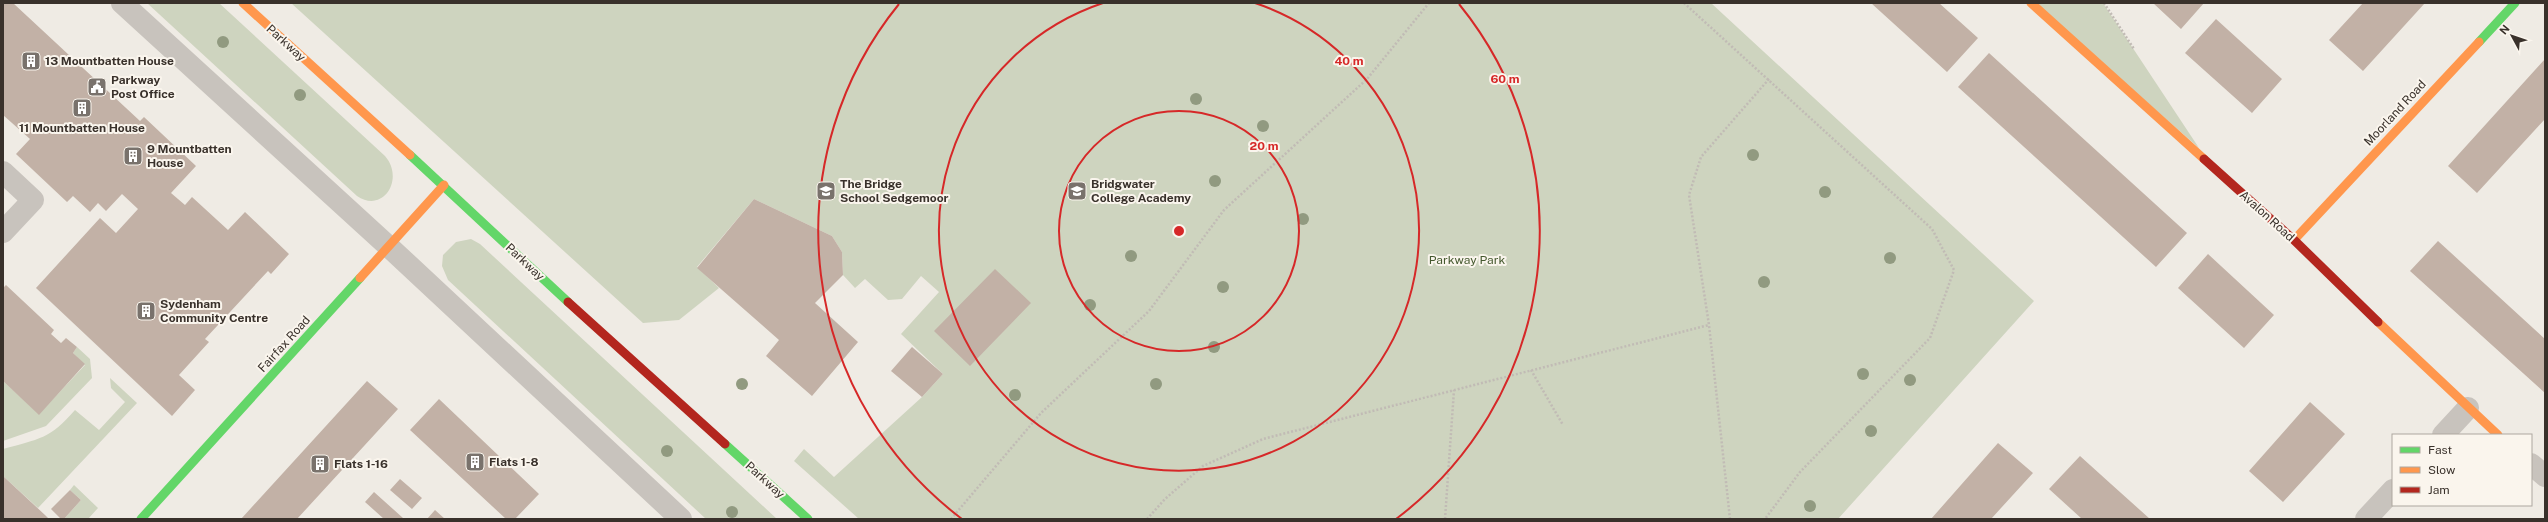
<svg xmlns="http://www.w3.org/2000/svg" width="2548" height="522" viewBox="0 0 2548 522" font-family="'Public Sans',sans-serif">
	<rect width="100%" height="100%" fill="#efebe4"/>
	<path fill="#ced4bf" d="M147 3H219L385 156C405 179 383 214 357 196Z
		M291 3H1711L2034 301 1838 519H859L794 461 804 449 834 477 922 397 943 374 901 334 939 292 921 276 902 299 888 300 865 279 855 288 843 275 842 252 832 236 754 199 697 267 719 288 679 320 643 323Z
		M2034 3H2103L2199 148Z
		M471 239 480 244 777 519H706L448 280 442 266 443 255 456 242Z
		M77 347 90 359 92 378 46 426 3 441V381L39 414 85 365 73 353Z
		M110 378 137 403 38 508 3 476V449C39 439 50 439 75 410L99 430 125 402 111 388Z
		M74 485 98 508 88 519H64L81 500 70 490Z"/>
	<path fill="#c2b1a6" d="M3 3H13L140 121 144 117 196 166 171 193 185 205 192 197 228 230 245 212 289 254 271 274 268 271 205 339 209 342 179 375 195 390 172 416 36 288 100 218 116 233 138 209 122 194 106 211 98 203 90 212 73 196 67 202 16 154 30 139 3 115Z
		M1871 3H1939L1978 38 1947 72Z
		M2153 3H2204L2181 29Z
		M2363 3H2425L2363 71 2329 40Z
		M2216 19 2282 79 2252 113 2185 53Z
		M1989 53 2187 233 2156 267 1958 87Z
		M2545 59V119L2477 193 2448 166Z
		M754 199 832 236 842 252 843 275 815 303 858 342 812 396 766 356 779 340 697 268Z
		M2438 241 2545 339V393L2410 271Z
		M2208 254 2274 315 2244 348 2178 288Z
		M995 269 1031 303 970 366 934 331Z
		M6 285 54 330 51 334 61 343 66 338 77 347 73 353 85 364 39 415 3 381V288Z
		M912 347 943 374 922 397 891 371Z
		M367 381 398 409 297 519H241Z
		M439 399 539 494 515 519H506L410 430Z
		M2310 402 2345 434 2283 502 2249 471Z
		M1998 443 2033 473 1991 519H1931Z
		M2080 456 2111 484 2150 519H2082L2049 489Z
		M3 476 45 515 49 519H3Z
		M400 479 422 498 412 509 390 490Z
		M70 490 81 500 64 519H61L51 509Z
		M374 492 403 518 401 519H384L365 502Z
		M435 510 445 519H427Z"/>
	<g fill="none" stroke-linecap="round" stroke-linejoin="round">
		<path stroke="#c1bbb5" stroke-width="2.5" stroke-dasharray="2 2" stroke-linecap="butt" d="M1684 3 1932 229 1954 270 1930 338 1800 472 1765 519
			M2104 3 2134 49
			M1531 370 1563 425
			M951 519 1041 413 1149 311 1224 210 1367 79 1429 3
			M1147 519 1165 499 1203 466 1263 439 1709 325
			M1445 519 1454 390
			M1730 519 1709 325 1689 195 1701 157 1769 79"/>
		<path stroke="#c8c3bd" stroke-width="22" d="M3 172 33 200 3 232"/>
		<path stroke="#c8c3bd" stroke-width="22" d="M122 3 388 246 681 519
			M2443 435 2468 408
			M2531 464 2545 476
			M2366 519 2393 490"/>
		<path stroke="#63d668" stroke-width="9" d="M2479 42 2515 3
			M410 155 568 302
			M725 444 808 519
			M141 519 360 278"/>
		<path stroke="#ff974d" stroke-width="9" d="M243 3 410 155
			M2031 3 2204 159
			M2294 240 2479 42
			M360 278 444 185
			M2378 322 2498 435"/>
		<path stroke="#b3261e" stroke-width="9" d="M2204 159 2294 240 2378 322
			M568 302 725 444"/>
	</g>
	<g fill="#919a80">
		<circle cx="223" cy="42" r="6"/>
		<circle cx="300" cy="95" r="6"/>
		<circle cx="1196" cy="99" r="6"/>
		<circle cx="1263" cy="126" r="6"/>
		<circle cx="1753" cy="155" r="6"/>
		<circle cx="1215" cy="181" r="6"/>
		<circle cx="1825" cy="192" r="6"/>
		<circle cx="1303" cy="219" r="6"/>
		<circle cx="1131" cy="256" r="6"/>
		<circle cx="1890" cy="258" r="6"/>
		<circle cx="1764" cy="282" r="6"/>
		<circle cx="1223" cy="287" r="6"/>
		<circle cx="1090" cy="305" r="6"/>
		<circle cx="1214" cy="347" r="6"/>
		<circle cx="1863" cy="374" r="6"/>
		<circle cx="1910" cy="380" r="6"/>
		<circle cx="742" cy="384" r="6"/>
		<circle cx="1156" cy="384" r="6"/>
		<circle cx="1015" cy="395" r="6"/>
		<circle cx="1871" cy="431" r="6"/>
		<circle cx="667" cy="451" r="6"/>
		<circle cx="1810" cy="506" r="6"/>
		<circle cx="732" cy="512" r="6"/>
	</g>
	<g fill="none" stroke="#d62828" stroke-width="2">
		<circle cx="1179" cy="231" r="120"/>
		<path d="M1255 3A240 240 0 1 1 1103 3"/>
		<path d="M962 519A360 360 0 0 1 899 4M1459 4A360 360 0 0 1 1396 519"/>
	</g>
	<defs>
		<g id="building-square" transform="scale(1)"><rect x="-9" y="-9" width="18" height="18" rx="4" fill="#79726c" stroke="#faf5ed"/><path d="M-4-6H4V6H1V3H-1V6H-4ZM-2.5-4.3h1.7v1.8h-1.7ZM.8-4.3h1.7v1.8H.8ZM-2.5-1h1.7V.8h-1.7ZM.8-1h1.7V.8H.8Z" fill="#fff"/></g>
		<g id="civic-square" transform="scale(1)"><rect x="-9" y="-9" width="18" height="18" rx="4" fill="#79726c" stroke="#faf5ed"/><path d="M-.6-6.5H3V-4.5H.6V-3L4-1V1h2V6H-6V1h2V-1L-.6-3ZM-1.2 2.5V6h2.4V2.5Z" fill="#fff"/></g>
		<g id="school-square" transform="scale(1)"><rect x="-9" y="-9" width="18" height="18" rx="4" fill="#79726c" stroke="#faf5ed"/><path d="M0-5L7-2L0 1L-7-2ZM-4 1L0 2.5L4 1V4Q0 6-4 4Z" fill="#fff"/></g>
	</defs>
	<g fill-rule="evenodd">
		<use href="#building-square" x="31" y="61"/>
		<use href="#civic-square" x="97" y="87"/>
		<use href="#building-square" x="82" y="108"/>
		<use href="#building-square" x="133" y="156"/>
		<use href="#school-square" x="826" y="191"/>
		<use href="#school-square" x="1077" y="191"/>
		<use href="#building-square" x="146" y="311"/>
		<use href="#building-square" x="475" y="462"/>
		<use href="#building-square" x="320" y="464"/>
	</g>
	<g text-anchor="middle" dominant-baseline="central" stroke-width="4" stroke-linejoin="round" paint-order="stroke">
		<g font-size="12" fill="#39312b" stroke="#faf5ed">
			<text transform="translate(286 43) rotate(42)">Parkway</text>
			<text transform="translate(2395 113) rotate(-47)">Moorland Road</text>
			<text transform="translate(2267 216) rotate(42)">Avalon Road</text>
			<text transform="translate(525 262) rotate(43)">Parkway</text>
			<text transform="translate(284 344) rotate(-48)">Fairfax Road</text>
			<text transform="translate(765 480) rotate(42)">Parkway</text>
		</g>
		<g font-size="12" font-weight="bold" fill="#39312b" stroke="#faf5ed" text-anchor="start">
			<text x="45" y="61">13 Mountbatten House</text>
			<text x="111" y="80">Parkway<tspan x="111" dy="14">Post Office</tspan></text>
			<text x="82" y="128" text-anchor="middle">11 Mountbatten House</text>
			<text x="147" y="149">9 Mountbatten<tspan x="147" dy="14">House</tspan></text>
			<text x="840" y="184">The Bridge<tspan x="840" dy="14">School Sedgemoor</tspan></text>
			<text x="1091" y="184">Bridgwater<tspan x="1091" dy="14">College Academy</tspan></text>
			<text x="160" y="304">Sydenham<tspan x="160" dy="14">Community Centre</tspan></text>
			<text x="489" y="462">Flats 1-8</text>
			<text x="334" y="464">Flats 1-16</text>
		</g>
		<g font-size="12" fill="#44582e" stroke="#faf5ed">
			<text x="1467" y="260">Parkway Park</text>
		</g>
	</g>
	<circle cx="1179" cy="231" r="6" fill="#d62828" stroke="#faf5ed" stroke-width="2"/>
	<g font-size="12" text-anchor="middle" font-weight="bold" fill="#d62828" stroke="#faf5ed" stroke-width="4" stroke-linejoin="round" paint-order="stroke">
		<text x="1349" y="65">40 m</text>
		<text x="1505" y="83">60 m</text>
		<text x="1264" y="150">20 m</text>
	</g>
	<rect width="2548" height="522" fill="none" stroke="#39312b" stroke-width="8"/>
	<rect x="2392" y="434" width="140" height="72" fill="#faf5ed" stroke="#ada79f"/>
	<rect x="2400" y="447" width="20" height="6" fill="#63d668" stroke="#ada79f"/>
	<text x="2428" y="454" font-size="12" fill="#39312b">Fast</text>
	<rect x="2400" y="467" width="20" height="6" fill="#ff974d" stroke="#ada79f"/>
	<text x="2428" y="474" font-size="12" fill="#39312b">Slow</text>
	<rect x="2400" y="487" width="20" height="6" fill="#b3261e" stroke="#ada79f"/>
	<text x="2428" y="494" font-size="12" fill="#39312b">Jam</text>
	<g transform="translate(2512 36) rotate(310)" stroke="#faf5ed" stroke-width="3" paint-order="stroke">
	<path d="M0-3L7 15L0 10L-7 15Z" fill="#39312b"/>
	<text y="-6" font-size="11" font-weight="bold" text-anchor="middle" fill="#39312b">N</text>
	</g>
</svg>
